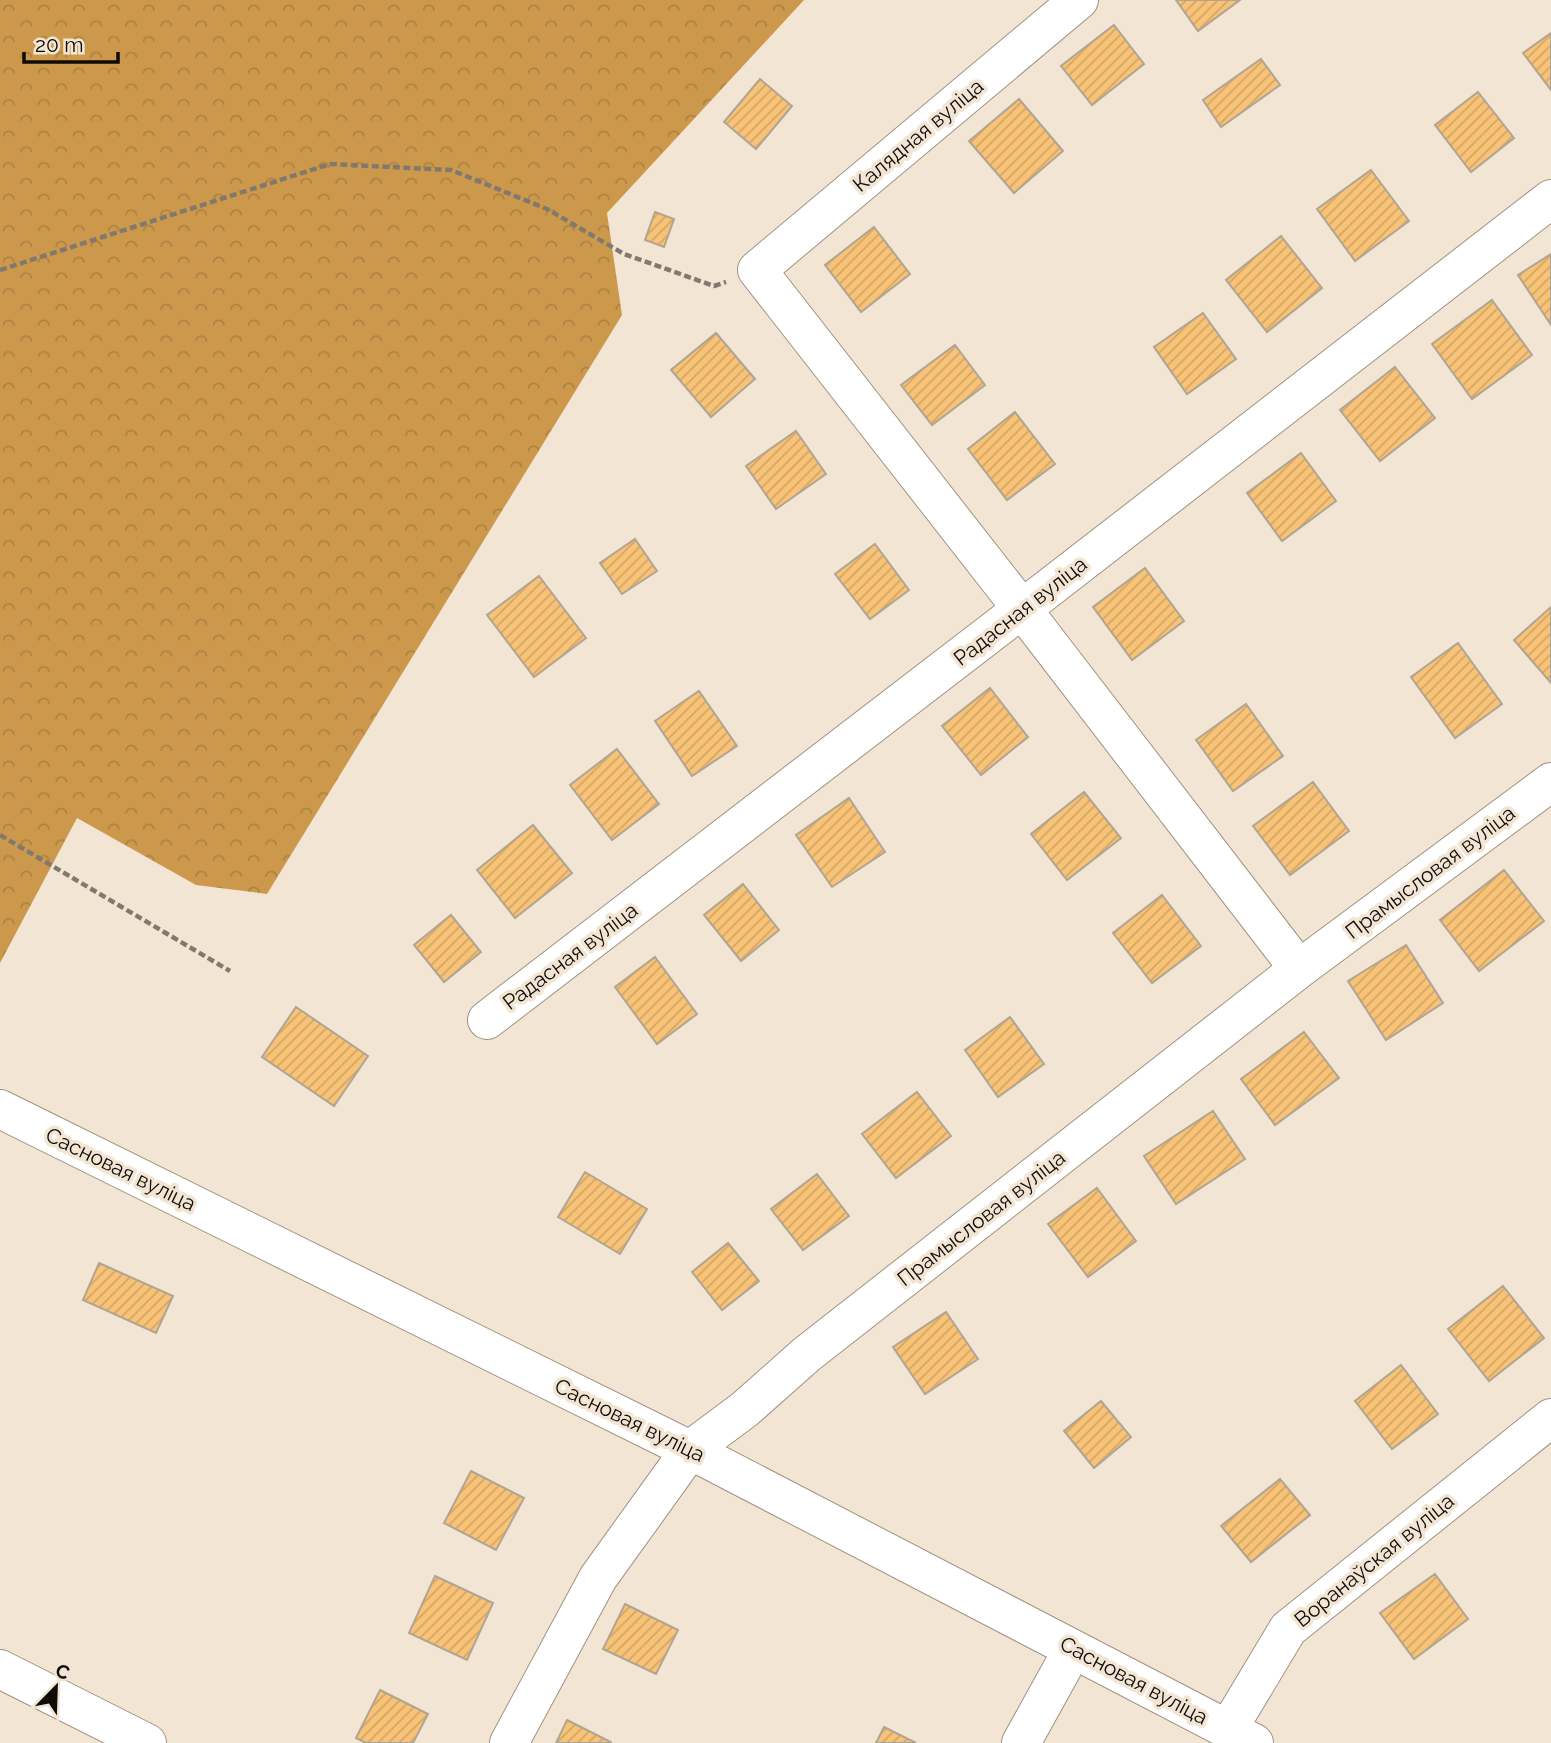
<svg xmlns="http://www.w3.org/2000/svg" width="1551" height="1743" viewBox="0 0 1551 1743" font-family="Raleway,sans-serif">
	<defs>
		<pattern id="forest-crowns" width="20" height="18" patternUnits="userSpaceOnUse" patternTransform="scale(1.75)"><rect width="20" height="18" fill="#cc994c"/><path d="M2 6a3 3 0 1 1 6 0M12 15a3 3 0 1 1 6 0" fill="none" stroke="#ae8241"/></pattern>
		<pattern id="building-hatch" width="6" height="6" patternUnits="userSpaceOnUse" patternTransform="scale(1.75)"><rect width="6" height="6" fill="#f8c377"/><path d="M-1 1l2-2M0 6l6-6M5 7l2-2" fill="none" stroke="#d3a665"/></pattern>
	</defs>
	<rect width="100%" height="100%" fill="#f3e5d4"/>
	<path fill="url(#forest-crowns)" d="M0 0H804L607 213 622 315 267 894 196 885 77 818 0 963Z"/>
	<path fill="url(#building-hatch)" stroke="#b0a493" stroke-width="2" d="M1176 0H1240L1198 31Z
		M1114 25 1144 64 1092 105 1061 66Z
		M1551 33V90L1523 53Z
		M1261 59 1280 85 1221 127 1203 100Z
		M760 79 792 106 756 149 724 122Z
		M1478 92 1514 138 1471 172 1435 125Z
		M1019 99 1063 151 1014 193 969 141Z
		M1371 170 1409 221 1355 261 1317 209Z
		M655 212 674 219 664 247 645 240Z
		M874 227 910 274 861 312 825 265Z
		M1281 236 1322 288 1267 332 1226 280Z
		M1551 254V325L1518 275Z
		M1492 300 1532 355 1472 399 1432 344Z
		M1203 313 1236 359 1187 394 1154 347Z
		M716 333 755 379 711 417 671 370Z
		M955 345 985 385 932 425 901 385Z
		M1395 367 1435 418 1380 461 1340 410Z
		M1015 412 1055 464 1007 500 968 449Z
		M796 431 826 474 776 509 746 466Z
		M1301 453 1336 501 1282 541 1247 493Z
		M635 539 657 571 622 594 600 563Z
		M875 544 909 590 870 619 835 574Z
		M1145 568 1184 621 1132 660 1093 607Z
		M539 576 586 638 534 677 487 615Z
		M1551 607V683L1514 640Z
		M1458 643 1502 704 1455 738 1411 677Z
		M990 688 1028 737 981 775 942 726Z
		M699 691 737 746 692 776 655 721Z
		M1246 704 1283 756 1233 791 1196 740Z
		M617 749 659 804 612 840 570 785Z
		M1313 782 1349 831 1290 875 1253 826Z
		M1084 792 1121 838 1067 880 1031 834Z
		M849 798 885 852 832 887 796 835Z
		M533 825 572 873 515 918 477 870Z
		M1504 870 1544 921 1479 971 1440 920Z
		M743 884 779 930 741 961 704 915Z
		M1162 895 1201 946 1152 983 1113 933Z
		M451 915 481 952 444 982 414 945Z
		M1406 945 1443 1003 1386 1040 1348 981Z
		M655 957 697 1014 657 1044 615 987Z
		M296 1007 368 1056 334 1106 262 1057Z
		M1010 1017 1044 1064 998 1097 965 1050Z
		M1304 1032 1339 1078 1275 1125 1241 1079Z
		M917 1092 951 1136 896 1178 862 1134Z
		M1213 1111 1245 1159 1176 1204 1144 1156Z
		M585 1172 647 1209 620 1254 558 1217Z
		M817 1174 849 1216 803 1250 771 1209Z
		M1097 1188 1136 1241 1088 1277 1048 1224Z
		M728 1243 759 1281 722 1310 692 1272Z
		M99 1263 173 1296 156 1333 83 1300Z
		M1503 1286 1544 1338 1489 1381 1448 1329Z
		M946 1312 978 1359 925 1394 893 1347Z
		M1401 1365 1438 1414 1392 1449 1355 1401Z
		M1101 1401 1131 1437 1094 1468 1064 1431Z
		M471 1471 524 1498 496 1550 444 1523Z
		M1280 1479 1310 1515 1251 1562 1221 1526Z
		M1435 1574 1468 1619 1414 1659 1380 1613Z
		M435 1576 493 1603 467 1660 409 1633Z
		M625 1604 678 1630 656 1674 603 1649Z
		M380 1690 428 1714 413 1743H366L356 1738Z
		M567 1720 611 1742V1743H556Z
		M884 1727 916 1743H876Z"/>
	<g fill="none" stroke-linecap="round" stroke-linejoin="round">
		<g stroke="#9f9382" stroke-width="40">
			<path id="minor" d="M1079 0 757 270 1022 609 1299 969
				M487 1020 1022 609 1551 199
				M0 1109 690 1450 1254 1743
				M0 1669 147 1743
				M1228 1729 1288 1629 1551 1418
				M509 1743 598 1578 690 1450 745 1409 807 1354 1299 969 1551 782
				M1021 1743 1073 1649"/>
		</g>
		<path stroke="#82796e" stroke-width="4.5" stroke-dasharray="7 3.5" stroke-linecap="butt" d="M0 270 330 164 451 170 547 209 624 254 714 286 726 282
			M0 835 230 971"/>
		<use href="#minor" stroke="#fff" stroke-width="38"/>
	</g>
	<g text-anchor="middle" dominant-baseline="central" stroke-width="7" stroke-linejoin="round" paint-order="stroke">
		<g font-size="21" fill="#0f0b06" stroke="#f3e5d4">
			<text transform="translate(918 135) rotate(-40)">Калядная вуліца</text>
			<text transform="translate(1020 611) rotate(-38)">Радасная вуліца</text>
			<text transform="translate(1430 872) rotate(-37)">Прамысловая вуліца</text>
			<text transform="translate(570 956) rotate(-37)">Радасная вуліца</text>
			<text transform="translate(121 1169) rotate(26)">Сасновая вуліца</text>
			<text transform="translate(981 1218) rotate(-38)">Прамысловая вуліца</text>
			<text transform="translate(630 1420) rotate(26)">Сасновая вуліца</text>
			<text transform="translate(1374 1560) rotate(-39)">Воранаўская вуліца</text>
			<text transform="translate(1134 1680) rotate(28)">Сасновая вуліца</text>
		</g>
	</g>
	<g transform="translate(56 1687) rotate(23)" stroke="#f3e5d4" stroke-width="5" paint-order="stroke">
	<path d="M0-5L12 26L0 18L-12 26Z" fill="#0f0b06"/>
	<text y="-10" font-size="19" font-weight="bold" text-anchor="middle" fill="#0f0b06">С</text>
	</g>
	<path d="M24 52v10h94v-10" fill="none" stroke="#0f0b06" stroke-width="3.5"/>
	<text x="35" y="52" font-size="21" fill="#0f0b06" stroke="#f3e5d4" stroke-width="5" paint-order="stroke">20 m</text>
</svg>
